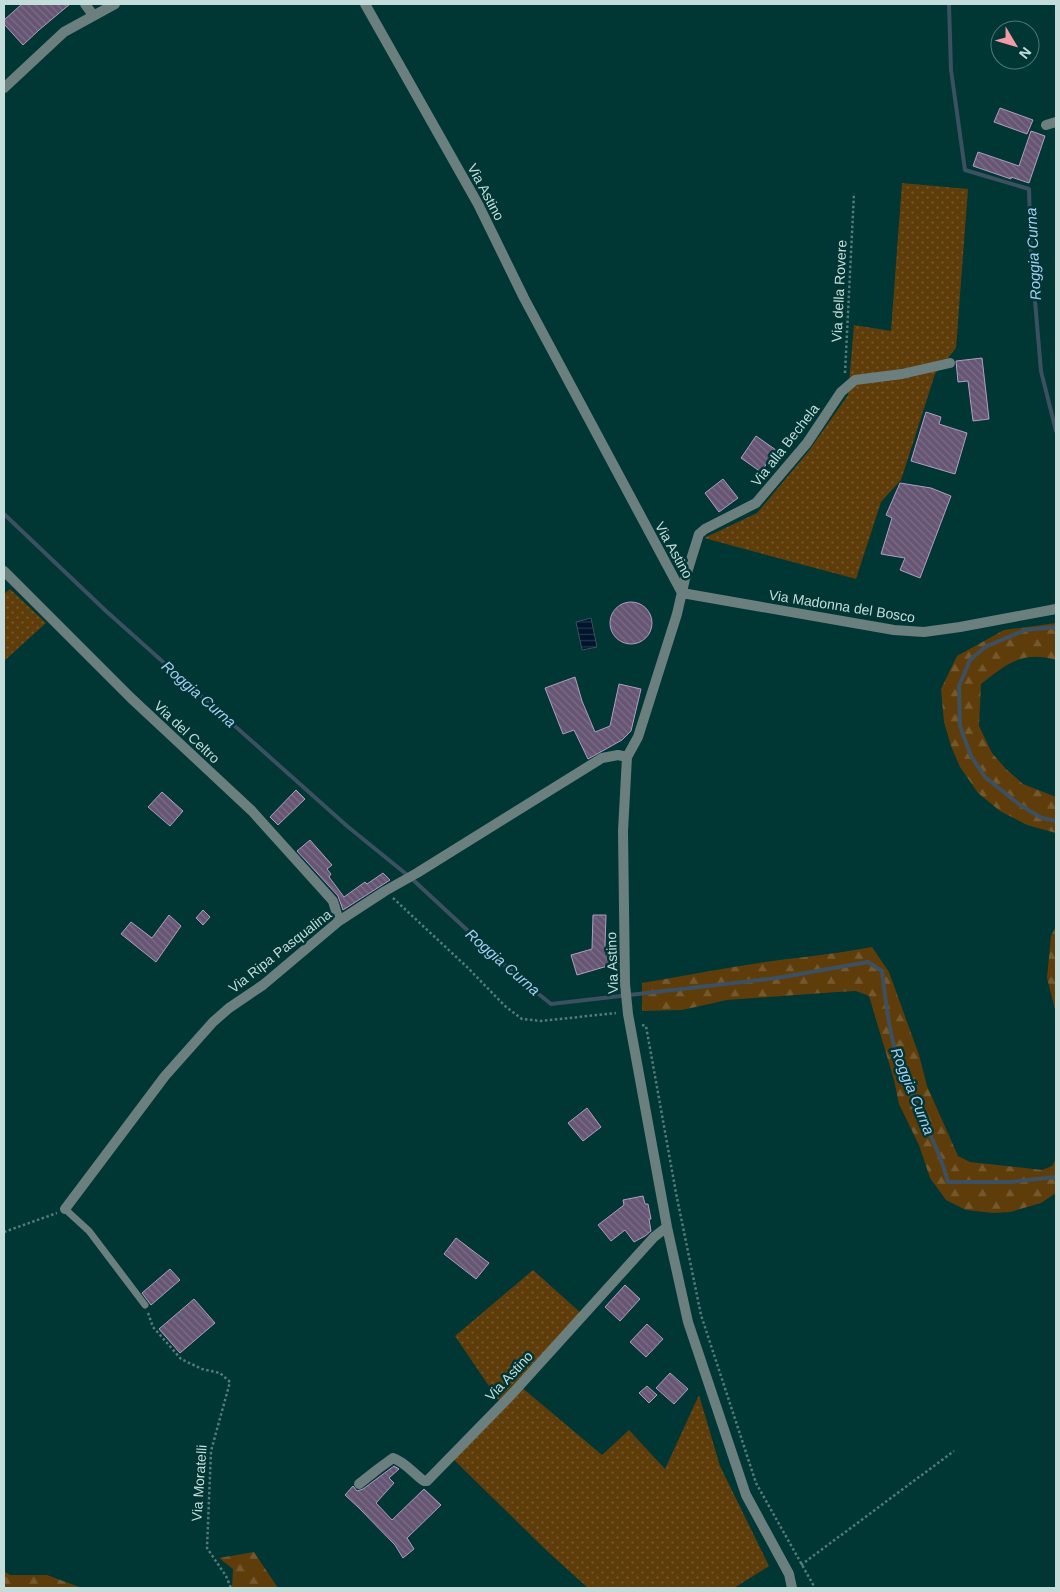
<svg xmlns="http://www.w3.org/2000/svg" width="1060" height="1592" viewBox="0 0 1060 1592" font-family="Arial,sans-serif">
	<defs>
		<pattern id="forest-firs" width="22" height="20" patternUnits="userSpaceOnUse" patternTransform="scale(1.25)"><rect width="22" height="20" fill="#5f3d0b"/><path d="M5 1l3.5 6h-7zM16 11l3.5 6h-7z" fill="#74592e"/></pattern>
		<pattern id="park-dots" width="8" height="8" patternUnits="userSpaceOnUse" patternTransform="scale(1.25)"><rect width="8" height="8" fill="#5f3d0b"/><path d="M2 2h.1M6 6h.1" fill="none" stroke="#74592e" stroke-width="1.8" stroke-linecap="round"/></pattern>
		<pattern id="water-rules" width="6" height="5" patternUnits="userSpaceOnUse" patternTransform="scale(1.25)"><rect width="6" height="5" fill="#00142b"/><path d="M0 2.5h6" fill="none" stroke="#243649"/></pattern>
		<pattern id="building-back-hatch" width="6" height="6" patternUnits="userSpaceOnUse" patternTransform="scale(1.25)"><rect width="6" height="6" fill="#675574"/><path d="M-1 5l2 2M0 0l6 6M5-1l2 2" fill="none" stroke="#7b6d87"/></pattern>
	</defs>
	<rect width="100%" height="100%" fill="#003634"/>
	<path fill="url(#forest-firs)" d="M1056 623V660C1022 650 1007 664 981 684L979 726 992 753 1006 769 1023 784 1056 797V833L1027 825 1000 811 978 793 960 767 951 746 944 722 941 689 957 656 1004 630Z
		M1056 926V1013L1047 978 1051 936Z
		M872 947 889 972 919 1055 927 1086 958 1156 970 1162 1042 1170 1052 1166 1056 1159V1193L1041 1203 1010 1212 993 1213 966 1210 946 1200 930 1178 919 1145 899 1104 894 1080 869 996 856 991 837 992 727 1000 682 1010 642 1011V983C688 975 734 966 780 960 811 956 841 953 872 947Z
		M254 1552 278 1588H232L233 1569 219 1558Z
		M4 1571 10 1575H47L82 1588H4Z"/>
	<path fill="url(#park-dots)" d="M902 183 968 189 956 348 935 374 901 480 881 502 856 579 704 538 757 513 808 452 848 395 854 325 891 331Z
		M10 589 46 623 4 661V594Z
		M533 1270 582 1314 520 1386 602 1455 629 1430 665 1469 699 1395 720 1466 769 1566 734 1588H588L546 1550 453 1459 499 1401 455 1336Z"/>
	<path fill="url(#water-rules)" stroke="#3b5060" d="M591 618 597 647 582 650 576 622Z"/>
	<g fill="none" stroke-linecap="round" stroke-linejoin="round">
		<path stroke="#3b5060" stroke-width="4" d="M949 4 951 70 965 170 1029 189 1031 254 1041 371 1056 431
			M4 514 106 611 347 826 411 878 520 979 551 1004 777 978 868 962 882 971C886 1003 889 1035 900 1065 914 1105 937 1141 948 1182H1010L1056 1177
			M1056 627 1025 630 985 647 970 660 959 686 960 726 971 756 985 777 1020 805 1042 818 1056 821"/>
	</g>
	<path fill="url(#building-back-hatch)" stroke="#b19dc0" d="M22 4H70L39 30 23 45 4 24V20Z
		M1000 108 1033 120 1027 134 994 122Z
		M1031 131 1045 136 1029 183 1011 177V179L973 166 978 152 1019 166Z
		M982 358 989 419 973 421 968 381 958 382 956 361Z
		M926 412 941 417 939 424 967 433 955 474 911 461Z
		M756 436 776 450 761 472 741 458Z
		M723 479 738 498 719 512 705 493Z
		M900 483 931 488 951 496 920 578 900 570 905 558 881 554 892 518 886 515Z
		M610 623a21 21 0 1 1 42 0a21 21 0 1 1-42 0Z
		M575 677 582 701 595 732 610 726 619 684 641 689 631 731 622 740 588 759 574 730 563 734 545 688Z
		M296 790 305 799 278 825 270 817Z
		M162 792 183 811 170 826 148 807Z
		M310 840 332 865 327 869 331 874 329 877 344 897 365 882 367 884 383 873 390 880 343 910 338 896 297 851Z
		M203 910 210 917 203 925 196 918Z
		M169 915 181 926 156 962 121 934 131 922 152 938Z
		M593 915H606L605 946 611 965 577 975 571 955 592 949Z
		M587 1108 601 1127 583 1141 568 1123Z
		M643 1196 645 1204H648L651 1219H649L651 1231 645 1236 634 1242 625 1230 611 1241 598 1225 624 1205 623 1200Z
		M456 1238 489 1263 476 1279 444 1254Z
		M170 1269 180 1280 151 1305 142 1293Z
		M625 1285 640 1299 620 1321 605 1307Z
		M194 1299 215 1323 180 1353 159 1329Z
		M647 1324 663 1339 646 1357 630 1342Z
		M670 1373 688 1389 674 1404 656 1388Z
		M647 1386 657 1395 649 1403 639 1393Z
		M394 1466 399 1469 389 1478 394 1483 376 1503 392 1520 424 1489 441 1505 407 1538 414 1549 403 1558 395 1545 359 1508 345 1495 353 1486 357 1491 363 1489Z"/>
	<g fill="none" stroke-linecap="round" stroke-linejoin="round">
		<path stroke="#537c7a" stroke-width="2.5" stroke-dasharray="2.5 2.5" stroke-linecap="butt" d="M845 373 854 193
			M393 898 467 967 505 1006 522 1019 541 1021 616 1013
			M642 1025 646 1026 676 1193 701 1315 756 1483 815 1588
			M4 1232 57 1213
			M148 1313 153 1327 181 1359 202 1369 220 1373 230 1382 211 1451 207 1548 226 1576 231 1588
			M801 1565 954 1451"/>
		<path stroke="#6b807e" stroke-width="7" d="M65 1209 89 1231 145 1305"/>
		<path stroke="#6b807e" stroke-width="10" d="M85 4 93 15
			M365 4 478 204 524 298 682 593
			M4 88 64 32 115 4
			M1046 125 1056 122
			M4 571 131 698 252 811 333 901 339 921
			M682 593 894 630 924 632 960 627 1056 609
			M65 1209 165 1076 213 1022 229 1008 263 985 339 921 385 891 417 873 602 758 618 755 627 757
			M359 1484 378 1469 393 1458C405 1462 414 1474 424 1481H427L512 1394 654 1237 667 1227
			M792 1588 789 1574 746 1495 688 1322 667 1227 628 1014 625 984 623 831 627 757 638 737 677 614 685 579 699 534 705 529 756 503 807 443 841 392 855 380 902 374 950 363"/>
	</g>
	<g text-anchor="middle" dominant-baseline="central" stroke-width="5" stroke-linejoin="round" paint-order="stroke">
		<g font-size="14" fill="#c4dddb" stroke="#003634">
			<text transform="translate(486 192) rotate(62)">Via Astino</text>
			<text transform="translate(839 291) rotate(-87)">Via della Rovere</text>
			<text transform="translate(785 445) rotate(-52)">Via alla Bechela</text>
			<text transform="translate(674 550) rotate(61)">Via Astino</text>
			<text transform="translate(842 606) rotate(9)">Via Madonna del Bosco</text>
			<text transform="translate(187 732) rotate(43)">Via del Celtro</text>
			<text transform="translate(280 951) rotate(-38)">Via Ripa Pasqualina</text>
			<text transform="translate(612 963) rotate(-92)">Via Astino</text>
			<text transform="translate(509 1376) rotate(-47)">Via Astino</text>
			<text transform="translate(199 1483) rotate(-86)">Via Moratelli</text>
		</g>
		<g font-size="15" font-style="italic" fill="#a8cdf5" stroke="#003634">
			<text transform="translate(1033 254) rotate(-93)">Roggia Curna</text>
			<text transform="translate(199 694) rotate(41)">Roggia Curna</text>
			<text transform="translate(503 962) rotate(41)">Roggia Curna</text>
			<text transform="translate(913 1091) rotate(68)">Roggia Curna</text>
		</g>
	</g>
	<rect width="1060" height="1592" fill="none" stroke="#c4dddb" stroke-width="10"/>
	<g transform="translate(1015 45) rotate(128)"><circle r="24" fill="#003634" stroke="#4e7977"/>
	<path d="M0-4L9 19L0 12L-9 19Z" fill="#f49aa7"/>
	<text y="-8" font-size="14" font-weight="bold" text-anchor="middle" fill="#c4dddb">N</text>
	</g>
</svg>
